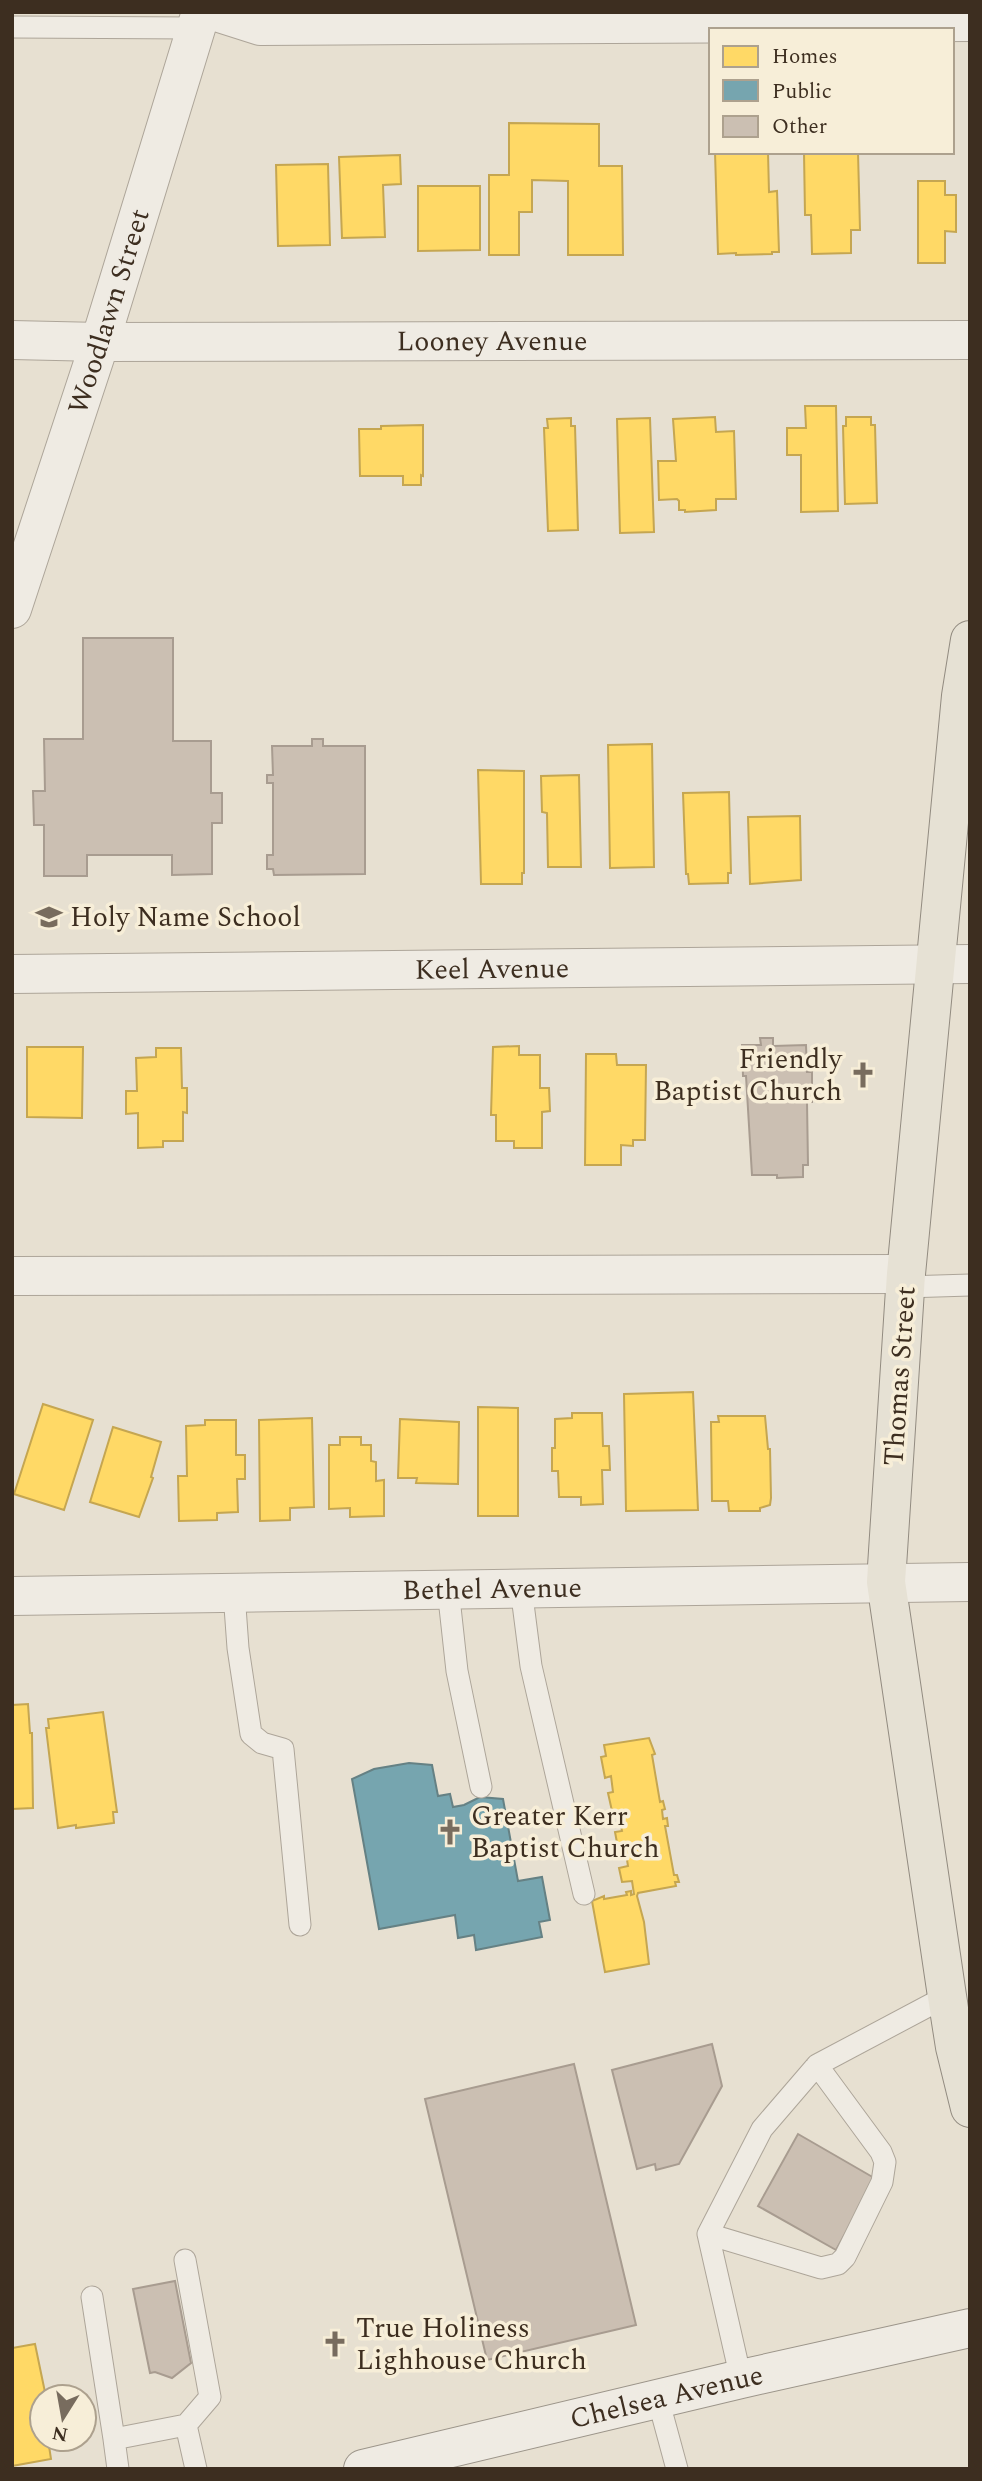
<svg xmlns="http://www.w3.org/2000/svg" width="982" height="2481" viewBox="0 0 982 2481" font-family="Spectral,serif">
	<rect width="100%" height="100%" fill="#e7e0d1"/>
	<path fill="#ffd966" stroke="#c5a651" stroke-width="2" d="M509 123 599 124V166H622L623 255H568V181L532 180V212H519V255H489V175H509Z
		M715 152H768L769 192 777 191 779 252H772V254L736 255V253L718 254Z
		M804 152H858L860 230H851V253L812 254 811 215H805Z
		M400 155 401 184 383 185 385 237 342 238 339 157Z
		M328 164 330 245 278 246 276 165Z
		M918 181H945V195H956V232L945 231V263H918Z
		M418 186H480V250L418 251Z
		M805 406H836L838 511 801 512V455H787V428H806Z
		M715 417 716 432 734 431 736 499H716V510L685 512V510H679V501L677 499 659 500 658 461H676L673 419Z
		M846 417H871V425H875L877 503 845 504 843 426H846Z
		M571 418V426H575L578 530 548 531 544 428H548L547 419Z
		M650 418 654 532 620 533 617 419Z
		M423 425V476L421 475V485H403V476H360L359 429H381V426Z
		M652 744 654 867 610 868 608 745Z
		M478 770 524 771V873H522V884H481Z
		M579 775 581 867H548L547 813 542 812 541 776Z
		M729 792 731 873H728V883L689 884 688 874H686L683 793Z
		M800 816 801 880 750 884 748 817Z
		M519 1046V1055H540V1088H549L550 1111 542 1112V1148H514V1141H496V1115H491L493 1047Z
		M27 1047H83L82 1118 27 1117Z
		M156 1048H181L182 1088H187V1113L183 1112V1141H163V1147L138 1148V1113L126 1114V1091H137L136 1058 156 1057Z
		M586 1054H616L617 1065H646L645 1140H633V1146L621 1145V1165H585Z
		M693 1392 698 1510 626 1511 624 1394Z
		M43 1404 93 1420 64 1510 14 1494Z
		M478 1407 518 1408V1516H478Z
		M572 1413H602L603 1446H609L610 1470H602L603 1504 581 1505V1497H559L558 1471H552V1448H555V1419L572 1418Z
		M718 1416H765L768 1449H770L771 1498 770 1505 760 1508V1511H729L728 1501H712L711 1422H719Z
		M312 1418 314 1507 290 1508V1520L260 1521 259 1420Z
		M400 1419 459 1422 458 1484 416 1483 417 1478H398Z
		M205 1420H236V1455H245V1479H237L238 1512 217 1513V1520L179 1521 178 1476H187L186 1426 205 1425Z
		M113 1427 161 1442 151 1477 153 1478 139 1517 90 1502Z
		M340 1437H361V1445H371V1461L376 1462V1481L384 1480V1516L350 1517V1508L329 1509V1445H340Z
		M28 1704 30 1733H32L33 1808 12 1809V1705Z
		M103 1712 117 1812H113L114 1823 76 1828V1825L58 1828 46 1728H49L48 1719Z
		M649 1738 655 1754 652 1755 660 1802 663 1801 665 1809 662 1810 663 1819 667 1818 668 1826H665L674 1875H677L679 1882H675L676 1886 638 1893 637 1896 644 1922 649 1964 605 1972 592 1901 604 1896V1899L627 1895 626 1892 631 1891V1895L634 1894 632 1881 622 1882 619 1868 628 1866 625 1847 618 1848 615 1832 622 1831 618 1811H612L608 1793 613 1792 611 1776 605 1778 601 1757 606 1756 604 1745Z
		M35 2344 46 2397H42V2439H51L53 2445 49 2446 51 2459 12 2466V2348Z"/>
	<path fill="#76a5af" stroke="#658184" stroke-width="2" d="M409 1763 432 1765 438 1796 450 1794 453 1807 464 1805 480 1797 503 1799 518 1881 542 1877 550 1920 539 1922 542 1937 476 1950 474 1935 458 1938 455 1915 379 1929 352 1779 374 1769Z"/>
	<path fill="#cbbfb2" stroke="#a89c90" stroke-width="2" d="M83 638H173V741H211V793H222V823H212V874L172 875V855H87V876H44V825H34L33 791H45L44 739H83Z
		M312 739H323V746H365V874L274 875 273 869H267V855H273V783H267V775H273L272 746H312Z
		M760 1038H773V1046L806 1045 807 1072H812V1102H807L808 1165H803V1177L777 1178V1175H752L746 1076H743L742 1045H761Z
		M712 2044 722 2086 679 2164 656 2170 655 2164 637 2169 612 2070Z
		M574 2064 636 2325 487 2360 425 2099Z
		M798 2134 876 2179 836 2250 758 2206Z
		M175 2281 191 2363 172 2378 155 2372 150 2373 133 2289Z"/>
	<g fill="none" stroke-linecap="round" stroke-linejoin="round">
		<g stroke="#ada599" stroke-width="23">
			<path id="lane" d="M12 27 195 28
				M905 1287 970 1285
				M521 1588 531 1666 584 1894
				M448 1589 457 1671 481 1787
				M234 1593 238 1648 251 1734 262 1743 283 1749 300 1925
				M708 2234 821 2268 838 2264 845 2257 882 2182 885 2162 881 2152 817 2065
				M185 2260 210 2397 186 2425
				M92 2297 114 2439
				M741 2379 708 2234 762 2129 817 2065 947 1996
				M658 2399 677 2469
				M118 2469 114 2439 186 2425 196 2469"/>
		</g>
		<g stroke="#ada599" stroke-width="40">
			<g id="street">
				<path d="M216 12 260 26 970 22"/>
				<path id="s1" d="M12 340 100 342 970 340"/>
				<path id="s2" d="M12 609 100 342 201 12"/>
				<path id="s3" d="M12 974 970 964"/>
				<path d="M12 1276 906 1274"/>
				<path id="s4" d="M12 1596 970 1582"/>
			</g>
		</g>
		<g stroke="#9c958a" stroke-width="40">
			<g id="secondary">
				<path id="s5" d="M363 2469 741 2379 970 2328"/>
			</g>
		</g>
		<g stroke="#928b80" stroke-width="40">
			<path id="primary" d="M970 640 961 696 906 1274 886 1582 947 1996 955 2047 970 2108"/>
		</g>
		<use href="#lane" stroke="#efebe3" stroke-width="21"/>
		<use href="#street" stroke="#efebe3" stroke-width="38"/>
		<use href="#secondary" stroke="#efebe3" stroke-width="38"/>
		<use href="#primary" stroke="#e6e1d4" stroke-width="38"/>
	</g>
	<defs>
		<g id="school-bare" transform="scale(2.1)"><path d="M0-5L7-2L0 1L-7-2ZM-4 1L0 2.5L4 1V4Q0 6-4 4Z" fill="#786c5e" stroke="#f7eed8" stroke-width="2.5" paint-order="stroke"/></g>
		<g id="church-bare" transform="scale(2.1)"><path d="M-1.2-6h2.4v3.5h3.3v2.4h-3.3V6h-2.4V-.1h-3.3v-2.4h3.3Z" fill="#786c5e" stroke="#f7eed8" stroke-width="2.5" paint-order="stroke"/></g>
	</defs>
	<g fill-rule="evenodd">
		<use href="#school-bare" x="49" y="917"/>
		<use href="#church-bare" x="863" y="1075"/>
		<use href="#church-bare" x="450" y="1832"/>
		<use href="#church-bare" x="335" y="2344"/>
	</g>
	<g text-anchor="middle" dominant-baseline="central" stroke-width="7" stroke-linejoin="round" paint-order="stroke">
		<g font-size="28" fill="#3d2e20" stroke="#f7eed8">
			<text stroke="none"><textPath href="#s2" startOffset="313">Woodlawn Street</textPath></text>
			<text stroke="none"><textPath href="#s1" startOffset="480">Looney Avenue</textPath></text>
			<text stroke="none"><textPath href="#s3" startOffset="480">Keel Avenue</textPath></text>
			<text transform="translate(900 1376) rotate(-86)">Thomas Street</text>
			<text stroke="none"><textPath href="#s4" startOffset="480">Bethel Avenue</textPath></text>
			<text stroke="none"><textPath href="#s5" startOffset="312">Chelsea Avenue</textPath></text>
		</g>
		<g font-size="28" fill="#3d2e20" stroke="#f7eed8" text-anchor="start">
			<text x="70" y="917">Holy Name School</text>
			<text x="842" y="1059" text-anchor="end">Friendly<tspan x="842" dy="32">Baptist Church</tspan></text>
			<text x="471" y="1816">Greater Kerr<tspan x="471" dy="32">Baptist Church</tspan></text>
			<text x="356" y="2328">True Holiness<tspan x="356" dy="32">Lighhouse Church</tspan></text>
		</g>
	</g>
	<rect width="982" height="2481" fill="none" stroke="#3d2e20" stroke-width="28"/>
	<rect x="709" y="28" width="245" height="126" fill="#f7eed8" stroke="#ada18e" stroke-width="2"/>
	<rect x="723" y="46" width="35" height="21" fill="#ffd966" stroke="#ada18e" stroke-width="2"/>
	<text x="772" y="63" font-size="21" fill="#3d2e20">Homes</text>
	<rect x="723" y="80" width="35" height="21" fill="#76a5af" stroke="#ada18e" stroke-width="2"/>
	<text x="772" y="98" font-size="21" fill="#3d2e20">Public</text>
	<rect x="723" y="116" width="35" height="21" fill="#cbbfb2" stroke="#ada18e" stroke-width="2"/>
	<text x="772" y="133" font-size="21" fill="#3d2e20">Other</text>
	<g transform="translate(63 2418) rotate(191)"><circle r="33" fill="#f7eed8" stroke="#ada18e" stroke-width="2"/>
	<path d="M0-5L12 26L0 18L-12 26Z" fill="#786c5e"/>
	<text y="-10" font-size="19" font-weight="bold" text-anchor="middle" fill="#3d2e20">N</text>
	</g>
</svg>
